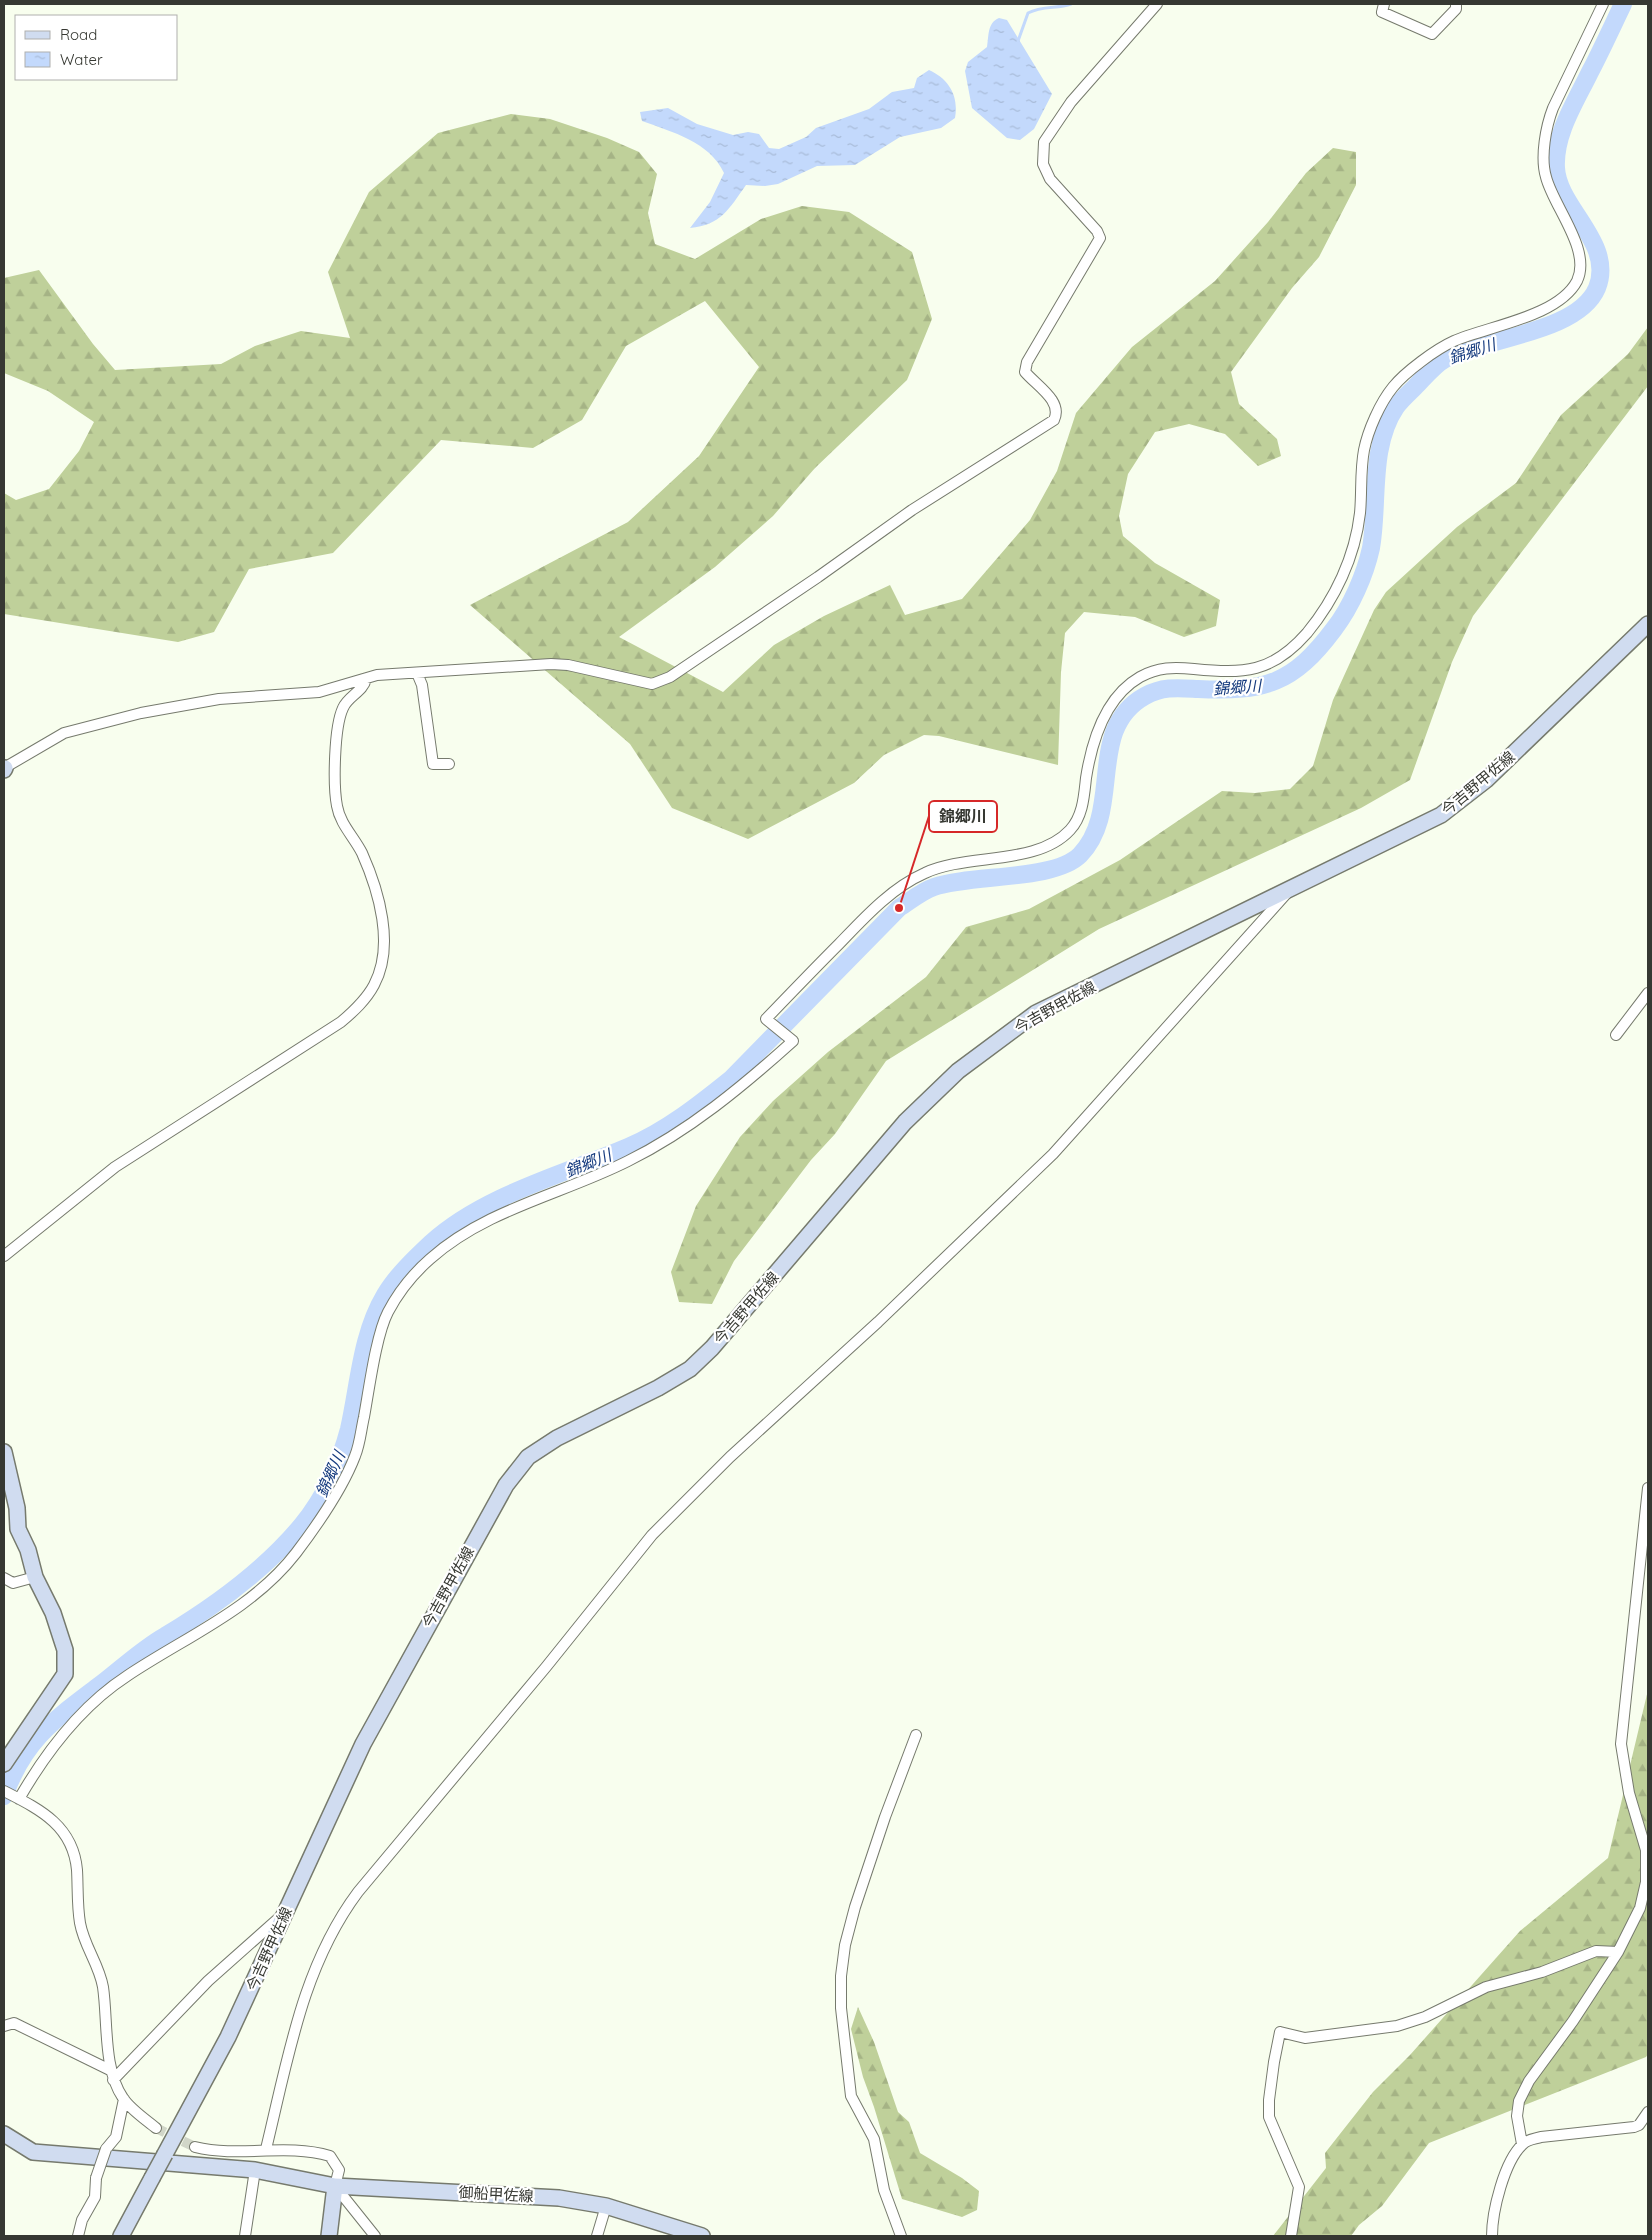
<svg xmlns="http://www.w3.org/2000/svg" width="1652" height="2240" viewBox="0 0 1652 2240" font-family="Quicksand,'Noto Sans JP',sans-serif">
	<defs>
		<pattern id="forest-firs" width="22" height="20" patternUnits="userSpaceOnUse" patternTransform="scale(1.25)"><rect width="22" height="20" fill="#bfd09a"/><path d="M5 1l3.5 6h-7zM16 11l3.5 6h-7z" fill="#a5b385"/></pattern>
		<pattern id="water-ripples" width="26" height="14" patternUnits="userSpaceOnUse" patternTransform="scale(1.25)"><rect width="26" height="14" fill="#c3d9fc"/><path d="M2 4q2-2 4 0t4 0M15 11q2-2 4 0t4 0" fill="none" stroke="#a8bbd8"/></pattern>
	</defs>
	<rect width="100%" height="100%" fill="#f8feee"/>
	<path fill="url(#forest-firs)" d="M511 114 550 119 607 138 639 152 657 174 648 213 655 244 695 259 761 219 802 206 849 212 912 252 932 319 907 380 815 468 773 516 715 567 619 637 723 692 774 645 824 616 890 585 905 615 962 599 1030 520 1057 471 1076 413 1132 347 1215 281 1268 222 1306 173 1333 148 1356 152V185L1319 257 1292 288 1231 372 1239 404 1277 439 1281 456 1258 466 1225 434 1189 424 1155 432 1128 474 1119 516 1123 536 1155 563 1220 600 1216 626 1184 637 1135 617 1084 612 1065 633 1061 672 1058 765 939 736 924 735 884 755 854 783 748 839 672 808 630 744 470 605 628 522 699 456 759 367 705 301 626 346 582 420 533 448 441 440 333 553 249 569 214 632 178 642 4 614V493L16 500 49 489 79 451 94 422 48 391 4 373V278L39 270 93 344 115 370 221 364 255 346 301 331 350 338 328 272 369 192 438 133Z
		M1648 327V386L1473 616 1452 662 1410 780 1361 808 1099 929 886 1061 835 1134 811 1160 734 1261 712 1304 679 1302 671 1272 696 1206 740 1137 773 1101 828 1052 926 977 966 927 1029 909 1120 860 1222 791 1255 793 1290 789 1313 766 1333 700 1374 610 1386 592 1457 527 1516 483 1561 415 1628 354Z
		M1648 1690V2054L1646 2057 1429 2143 1382 2206 1359 2225 1351 2236H1273L1326 2168 1325 2153 1373 2092 1410 2055 1520 1931 1608 1858Z
		M858 2007 874 2042 898 2112 909 2122 920 2153 962 2178 979 2191 977 2210 962 2217 902 2199 874 2107 863 2077 851 2029Z"/>
	<path fill="url(#water-ripples)" d="M999 18 1007 20 1052 94 1034 129 1020 140 1007 138 972 108 965 71 968 62 987 47C989 36 987 23 999 18Z
		M929 70C949 79 959 96 955 118L941 128 900 137 855 165 817 166 778 184 765 186 746 185C729 209 721 225 690 228L710 202 724 173C710 142 672 132 642 121L640 112 668 108 697 124 733 135 748 132 759 134 769 148 779 149 806 137 816 128 869 109 892 92 914 88 917 78Z"/>
	<g fill="none" stroke-linecap="round" stroke-linejoin="round">
		<path stroke="#c3d9fc" stroke-width="3" d="M1018 41 1028 13C1042 5 1058 9 1071 4"/>
		<path stroke="#c3d9fc" stroke-width="18" d="M4 1796C25 1739 54 1720 100 1685 121 1669 142 1649 165 1636 215 1606 264 1571 302 1525 324 1498 340 1463 349 1429 359 1385 361 1335 385 1295 396 1276 415 1258 431 1243 484 1195 565 1174 628 1147 666 1131 700 1104 731 1079L899 908C910 901 922 891 934 887 971 874 1054 881 1080 855 1124 810 1085 729 1145 696 1163 686 1179 688 1198 689 1265 692 1293 684 1334 629 1351 607 1365 575 1371 548 1379 503 1369 447 1396 407 1401 400 1409 393 1415 387 1424 378 1434 365 1445 359 1484 338 1578 333 1597 288 1615 243 1558 208 1556 168 1554 134 1576 101 1590 72 1602 49 1612 27 1623 4"/>
		<path stroke="#d1d6c8" stroke-width="10" stroke-dasharray="10 5" stroke-linecap="butt" d="M156 2128 195 2147"/>
		<g stroke="#767a6d" stroke-width="12">
			<path id="street" d="M1384 4 1382 12 1432 34 1456 9V4
				M417 673 422 685 433 764H449
				M4 768 64 733 141 713 219 699 319 692 377 675 551 664 568 665 652 684 670 677 818 577 912 510 1054 420C1063 401 1037 386 1025 372L1027 362 1100 238 1097 231 1050 179 1043 164 1044 142 1071 102 1157 4
				M1616 1035 1648 993
				M4 1256 115 1167 341 1022C354 1011 366 1000 374 985 395 946 379 891 362 853 354 837 340 824 337 806 333 785 334 727 343 708 348 696 363 692 366 679
				M4 1578 13 1583 35 1577
				M4 1791C39 1809 73 1825 77 1870 78 1887 77 1905 80 1923 84 1946 99 1964 103 1987 108 2021 103 2069 123 2098 130 2109 145 2119 156 2128
				M19 1799C46 1752 81 1706 127 1676 185 1637 252 1610 296 1553 318 1524 342 1490 355 1456 360 1444 361 1430 364 1417 369 1390 376 1335 388 1312 398 1293 414 1273 430 1259 486 1209 563 1194 628 1161 689 1131 743 1086 793 1041L766 1019C790 994 814 969 839 944 864 918 891 888 925 873 967 853 1037 866 1070 830 1083 816 1084 796 1086 778 1092 740 1105 697 1140 677 1158 667 1174 667 1194 669 1244 674 1272 673 1307 633 1335 599 1355 557 1360 513 1362 492 1360 471 1364 450 1368 430 1380 403 1393 387 1405 372 1436 349 1454 341 1488 326 1558 317 1577 281 1592 250 1553 206 1546 177 1540 157 1546 126 1553 108L1603 4
				M4 2026 14 2023 112 2071
				M113 2080 208 1981 280 1917
				M1522 2144 1517 2116 1519 2101 1529 2081 1573 2021 1618 1952 1640 1908 1646 1882V1850L1629 1793 1621 1744 1648 1488
				M195 2147C240 2158 285 2143 330 2156L339 2170 335 2186 375 2236
				M106 2149 116 2137 124 2099
				M266 2149C288 2059 302 1967 358 1892L546 1667 652 1535 730 1457 878 1322 1053 1154 1287 893
				M78 2236 82 2220 95 2197 96 2178
				M245 2236 255 2170
				M597 2236 606 2206
				M901 2236 884 2190 874 2139 851 2096 841 2008V1976L845 1945 855 1907 885 1817 916 1735
				M1291 2236 1299 2187 1269 2117V2100L1274 2062 1280 2032 1305 2038 1397 2026 1425 2017 1486 1987 1542 1972 1596 1951 1618 1952
				M1492 2236C1492 2212 1504 2161 1523 2144 1528 2139 1535 2139 1541 2137L1634 2127 1639 2125 1648 2112"/>
		</g>
		<g stroke="#767a6d" stroke-width="18">
			<path id="secondary" d="M4 770 5 768
				M4 1452 17 1508 18 1529 28 1550 35 1577 53 1613 65 1650V1674L4 1764
				M4 2134 33 2152 255 2170 335 2186
				M165 2154 228 2037 363 1744 506 1485 528 1457 557 1438 658 1388 690 1369 712 1348 905 1122 958 1071 1036 1013 1441 815 1486 780 1648 624
				M121 2236 152 2178
				M329 2236 335 2186 559 2198 606 2206 702 2236"/>
		</g>
		<use href="#street" stroke="#fff" stroke-width="10"/>
		<use href="#secondary" stroke="#d0dcf0" stroke-width="15"/>
		<g stroke="#767a6d" stroke-width="12" stroke-linecap="butt">
			<path id="street-bridge" d="M96 2178 106 2149"/>
		</g>
		<g stroke="#767a6d" stroke-width="18" stroke-linecap="butt">
			<path id="secondary-bridge" d="M152 2178 165 2154"/>
		</g>
		<use href="#street-bridge" stroke="#fff" stroke-width="10"/>
		<use href="#secondary-bridge" stroke="#d0dcf0" stroke-width="15"/>
	</g>
	<g text-anchor="middle" dominant-baseline="central" stroke-width="4.5" stroke-linejoin="round" paint-order="stroke">
		<g font-size="15" fill="#363832" stroke="#fff">
			<text transform="translate(1478 783) rotate(-40)">今吉野甲佐線</text>
			<text transform="translate(1055 1007) rotate(-29)">今吉野甲佐線</text>
			<text transform="translate(746 1308) rotate(-49)">今吉野甲佐線</text>
			<text transform="translate(448 1587) rotate(-61)">今吉野甲佐線</text>
			<text transform="translate(269 1949) rotate(-66)">今吉野甲佐線</text>
			<text transform="translate(496 2194) rotate(3)">御船甲佐線</text>
		</g>
		<g font-size="16" font-style="italic" fill="#173c7f" stroke="#fff">
			<text transform="translate(1472 351) rotate(-18)">錦郷川</text>
			<text transform="translate(1237 687) rotate(-4)">錦郷川</text>
			<text transform="translate(588 1163) rotate(-22)">錦郷川</text>
			<text transform="translate(330 1474) rotate(-66)">錦郷川</text>
		</g>
	</g>
	<path fill="none" stroke="#d62828" stroke-width="2" d="M899 908L929 816"/>
	<circle fill="#d62828" stroke="#fff" stroke-width="2" cx="899" cy="908" r="5"/>
	<rect fill="#fff" stroke="#d62828" stroke-width="2" x="929" y="801" width="68" height="31" rx="5"/>
	<g font-size="16" text-anchor="middle" font-weight="bold" fill="#363832">
		<text x="963" y="822">錦郷川</text>
	</g>
	<rect width="1652" height="2240" fill="none" stroke="#363832" stroke-width="10"/>
	<rect x="15" y="15" width="162" height="65" fill="#ffffff" stroke="#afafad"/>
	<rect x="25" y="31" width="25" height="8" fill="#d0dcf0" stroke="#afafad"/>
	<text x="60" y="40" font-size="15" fill="#363832">Road</text>
	<rect x="25" y="52" width="25" height="15" fill="url(#water-ripples)" stroke="#afafad"/>
	<text x="60" y="65" font-size="15" fill="#363832">Water</text>
</svg>
